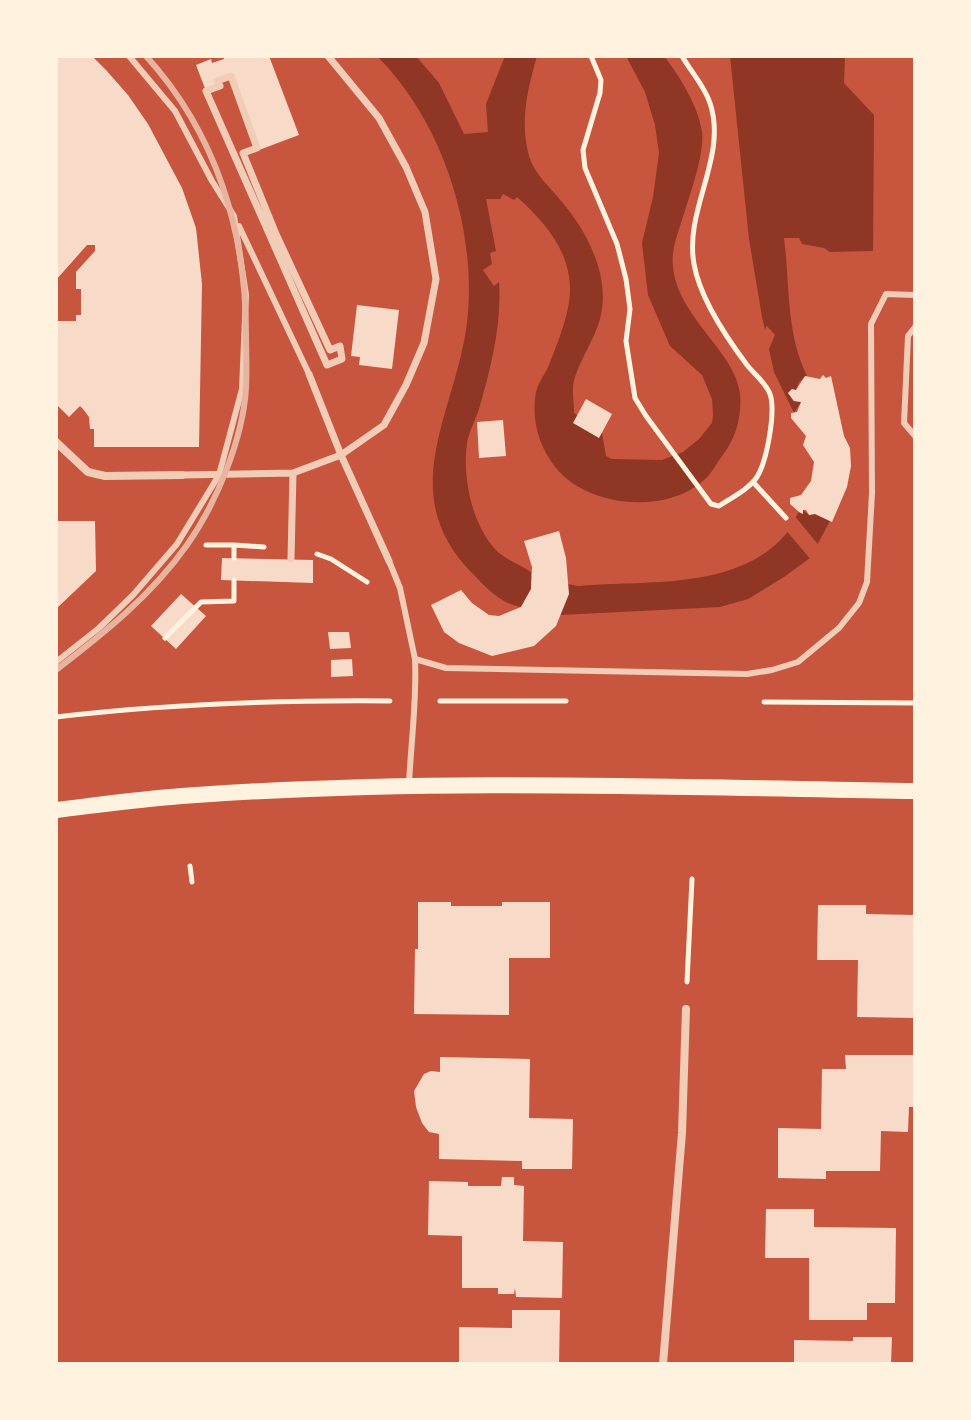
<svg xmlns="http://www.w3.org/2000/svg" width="971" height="1420" viewBox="0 0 971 1420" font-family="Barlow,sans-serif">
	<rect width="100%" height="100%" fill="#c8553d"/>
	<path fill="#8f3625" d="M377 56H416L439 83 464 134 488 132 486 104 505 56H537C528 88 520 119 528 152 532 172 550 187 562 202 580 223 596 251 601 278 609 323 589 339 575 377 571 388 574 401 574 413L602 433 606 456 612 459 662 460 683 452 699 439 712 423 713 415 712 399 702 375 670 346 648 295 642 243 653 197 659 153 655 125 645 92 626 56H664C680 77 698 105 702 132 705 153 689 198 682 220 677 236 671 250 673 267 678 318 736 352 740 394 742 417 736 438 722 456 716 464 711 475 703 481 671 509 613 508 577 486 547 468 529 429 536 392 538 383 545 374 549 365 558 342 570 313 570 289 570 251 544 221 517 197L514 200 503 194 500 199H486L496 251 490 253 492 264 483 270 494 286 499 282C502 323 491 368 479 409 476 418 471 428 468 438 461 472 471 523 495 549 504 559 519 564 531 572V589L521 607C499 603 487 588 472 573 390 490 461 406 468 313 475 223 441 120 377 56Z
		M730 56H845L844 83 874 115 873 251 830 252 824 248 802 244 799 238H784C790 285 786 333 807 376L799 382 796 390 792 389 788 393 793 401 801 402 794 413 774 372 769 349 775 335 767 326 765 329 762 317 749 239Z
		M803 510 809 515 815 514 830 521 810 558 784 577 748 599 720 607 560 615 568 584 578 586C645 580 738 591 786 534 792 528 794 519 799 512L802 514Z"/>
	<path fill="#c8553d" d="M793 514 821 548 812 561 785 529Z"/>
	<path fill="#f7dbc8" d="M56 56H92L106 70 128 95 148 124 182 188 196 228 202 284 199 447H94V429H90L89 417 83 409 80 406 69 417 56 404V321H76V315H81V289H76V272L95 251V245H87L56 280Z
		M223 56H269L299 135 259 150 231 76 217 81 220 86 206 91 196 65 211 59 212 63 224 59Z
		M357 305 399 310 392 369 359 365 360 357 351 356Z
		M823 375 826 378 831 376 844 436 850 448 851 466 847 487 832 522 815 514 809 515 806 510H803V514L799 512 790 504V498L801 495 811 481 814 462 803 445 806 436 791 418V413L797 412 801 402 794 401 788 393 792 389 796 390 805 376 820 379Z
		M586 399 612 414 599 438 573 423Z
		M503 420 506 456 479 458 477 422Z
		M58 521H95L96 571 56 609Z
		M559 531 566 558 569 594 556 626 534 646 492 656 459 643 444 632 431 605 461 590 472 603 489 615 499 616 521 607 531 589 532 567 524 541Z
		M222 558 313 560V583L221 580Z
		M181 594 206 616 176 649 151 626Z
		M328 632H349L351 648 330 649Z
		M352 659 353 676 331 677V660Z
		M418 902H451V906H502V902H550V958H509V1015L414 1014 415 949H418Z
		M818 905H866V914L915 915V1018L857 1017 858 960H817Z
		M845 1055H915V1107H909L908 1132 881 1131 880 1171H826V1179L778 1178V1128L821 1129 822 1069H846Z
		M440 1057 530 1059 529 1118 573 1119 572 1169H522V1161L439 1159V1134L429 1132 422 1123 416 1107 414 1091 424 1074 431 1071 440 1072Z
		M502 1177H514V1185L524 1186 523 1241 563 1242 562 1298 516 1297 515 1288 514 1294H498V1288H462V1236L428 1235 429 1181 468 1182V1186H501Z
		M766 1209H814V1227L896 1228 895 1303H867V1320H809V1258H765Z
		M512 1310H560L559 1364H459V1327L512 1328Z
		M853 1337H892L891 1364H794V1340L853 1341Z"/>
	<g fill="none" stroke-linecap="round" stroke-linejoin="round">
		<path stroke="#fff3e0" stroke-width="5" d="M591 56 601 80 600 93 583 150 585 168 617 244 626 279 630 309 626 341 635 398 646 416 711 504 719 506C731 498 749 489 757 477 767 461 776 411 770 394 766 383 755 375 747 365 726 337 700 299 694 264 684 209 728 157 710 103 704 85 691 72 682 56
			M753 482 786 518
			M206 545H234
			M317 554 331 559 367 582
			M234 558V545L264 547
			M165 638 201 602 234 601V580
			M440 701H566
			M764 702 915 703
			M56 717C167 704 278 700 390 701
			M190 866 192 882
			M687 982 692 879"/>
		<path stroke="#f1ccb7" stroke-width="6" d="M239 226 309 374
			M915 327 908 336 904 423 915 436
			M389 561 400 588 415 659 446 668 747 674 772 670 798 662 839 628 859 603 867 582 872 493 871 324 886 294 915 295
			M56 662 99 628 133 595 177 544 219 475 242 389 246 295 234 216 212 181 175 111 129 56
			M409 784C411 742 417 700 415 659"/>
		<path stroke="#f1ccb7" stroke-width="7" d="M231 76 257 148 243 153 276 234 330 350 340 346 342 359 327 365 206 91 220 86 217 81Z
			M309 374 341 455 389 561
			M182 475 293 473 341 455 384 425 406 385 424 343 436 279 425 212 406 167 379 118 328 56
			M291 559 293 473"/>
		<path stroke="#f1ccb7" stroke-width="8" d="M56 442 88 472 105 476 182 475
			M663 1364 682 1133 686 1009"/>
		<path stroke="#fff3e0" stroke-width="16" d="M56 810C98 805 140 799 182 796 426 778 671 787 915 791"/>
		<path stroke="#e9b49f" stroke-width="6" d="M56 670C104 633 151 596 187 545 216 504 243 439 246 388 247 370 246 352 246 334 246 231 216 133 146 56"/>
	</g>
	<rect width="971" height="1420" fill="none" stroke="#fff3e0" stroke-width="116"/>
</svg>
